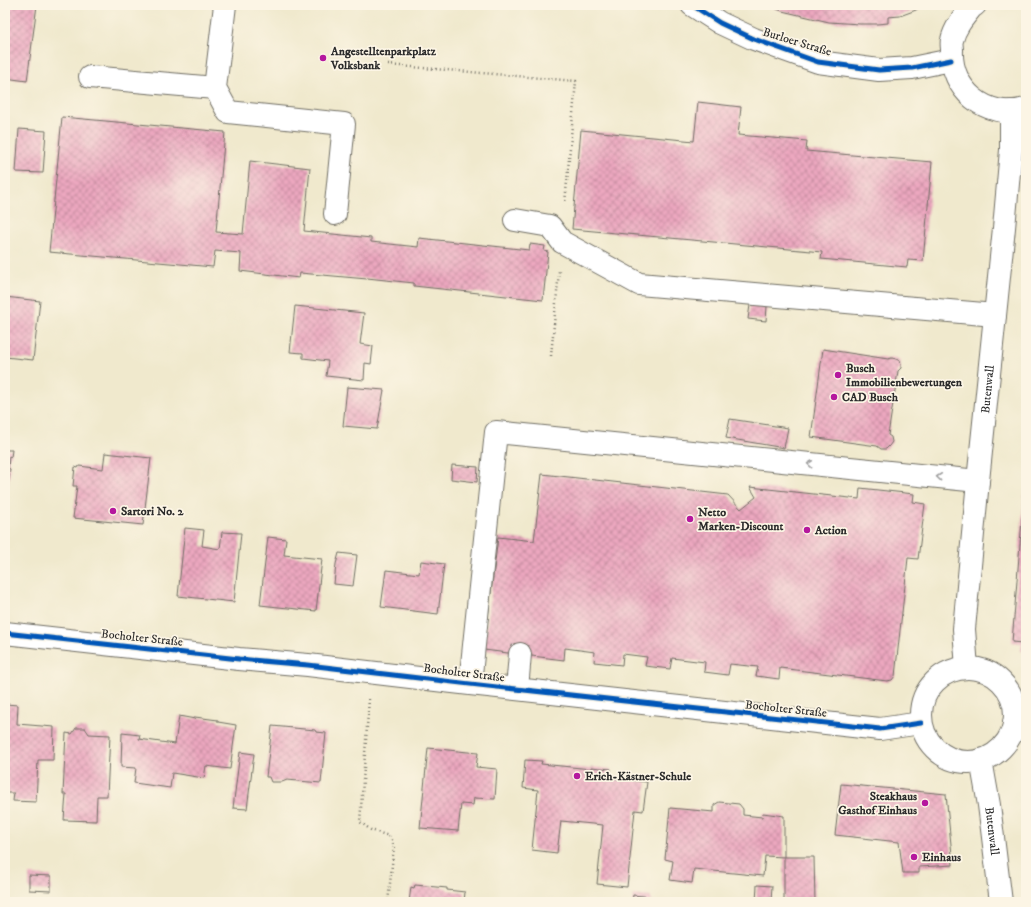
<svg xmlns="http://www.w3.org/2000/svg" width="1031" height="907" viewBox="0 0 1031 907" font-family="'IM FELL DW Pica',serif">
	<defs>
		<pattern id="building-cross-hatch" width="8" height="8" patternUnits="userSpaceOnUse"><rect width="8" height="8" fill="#eca7bf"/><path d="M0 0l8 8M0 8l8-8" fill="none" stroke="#bf889b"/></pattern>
	</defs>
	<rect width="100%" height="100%" fill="#fcf5e5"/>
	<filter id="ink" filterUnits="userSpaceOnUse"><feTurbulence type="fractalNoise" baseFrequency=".025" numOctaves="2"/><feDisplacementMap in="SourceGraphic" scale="8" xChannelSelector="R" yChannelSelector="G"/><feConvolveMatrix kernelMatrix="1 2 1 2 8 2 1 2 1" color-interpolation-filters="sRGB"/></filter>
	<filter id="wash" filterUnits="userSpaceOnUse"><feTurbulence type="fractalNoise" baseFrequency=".012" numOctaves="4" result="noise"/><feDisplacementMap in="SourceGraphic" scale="16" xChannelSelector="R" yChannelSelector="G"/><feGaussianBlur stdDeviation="0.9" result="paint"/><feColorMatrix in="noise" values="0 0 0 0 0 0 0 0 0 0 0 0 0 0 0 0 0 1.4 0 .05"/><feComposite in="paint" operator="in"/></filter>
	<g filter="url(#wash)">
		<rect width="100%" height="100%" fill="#f0e9cd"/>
		<g id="blocks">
			<path fill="url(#building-cross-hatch)" d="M5 5H37L27 81 5 78Z
				M767 5H923L916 10 900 16 888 17V23L877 24H860L829 22 782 11Z
				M698 102 741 107 738 135 807 141 806 151 932 162 923 261 908 260 907 267 821 259 822 252 572 229 581 130 694 141Z
				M62 117 225 132 216 232 243 234 250 161 310 168 304 231 371 238V242L418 247 419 238 529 250 530 244 545 246 544 251 548 252 543 300 414 286V283L367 278V279L300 273 299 278 240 271 241 253 215 251 213 267 49 252Z
				M19 129 46 131 43 173 16 172Z
				M5 297 40 301 33 360 5 357Z
				M750 305 767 306 766 321 748 319Z
				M295 306 364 313 360 344 373 346 371 364 365 363 364 380 326 376 328 361 303 358V353L290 352Z
				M823 349 888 359 892 358 896 359 900 361 901 365V368L898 371 888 435 891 437 892 442 889 446 886 449H881L877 446 811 437Z
				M347 387 384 390 377 429 343 426Z
				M730 419 788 428 784 448 726 438Z
				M5 450H12L11 457 9 456 8 468 10 469 6 506H5Z
				M105 453 151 458 143 525 73 518 77 486H73L75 467 78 468 79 466 103 469Z
				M452 465 478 467 477 482 451 479Z
				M542 474 728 495 741 509 756 497 750 487 859 499 860 488 914 494 913 502 925 504 918 559 908 558 895 676 892 680 887 681 780 668 779 679 756 676 758 667 730 664 728 675 704 672 705 662 672 658 670 669 645 666 647 657 623 654 622 665 594 662 595 652 565 648 564 660 484 650 498 537 534 541Z
				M1024 495 1026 496V652L1021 651 1022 643 1012 642Z
				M185 528 204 530 202 546 220 549 222 532 241 533 234 602 178 596Z
				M268 537 286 539 284 555 322 559 316 611 260 605Z
				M339 553 357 555 353 586 334 584 336 564Z
				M421 561 444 564 438 614 381 607 386 570 419 574Z
				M5 704 18 705 17 724 54 727 53 760H38L36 802 13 801 14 793H5Z
				M179 716 195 719V717L218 720V722L236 725 230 769 206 766 204 778 172 773 170 788 134 783 136 768 121 767 122 733 140 735 139 739 175 744Z
				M272 726 315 730 316 732 326 733 321 783 287 780 282 782H271L269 777H266Z
				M76 728H85L89 734 110 735 107 796H97L96 821 64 820 66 794H63L66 733 72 734Z
				M428 748 478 753 476 767 497 769 495 799 474 798 473 805 461 804 458 831 420 828Z
				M240 752 254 754 247 809 233 808Z
				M525 760 542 761 541 764 591 769V767L611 769 610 778 647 782 643 811 635 810 627 887 597 884 603 825 561 821 557 853 532 850 538 790 523 788Z
				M841 784 946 794 953 865 919 867V873H903L899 842 835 835Z
				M719 802 739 804 743 809V815L762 817 763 813 784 816V857L765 856 763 876 694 869 692 883 670 880 673 861 665 859 670 808 714 812V805Z
				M784 857H814L815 902H784Z
				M29 875 51 876V891L29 890Z
				M415 885 447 888V890L465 892 464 902H409L411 887 414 888Z
				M757 885 772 886 771 902H756Z
				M633 895 651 897V902H632Z"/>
		</g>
	</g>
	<g filter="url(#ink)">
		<use href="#blocks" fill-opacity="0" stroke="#706e64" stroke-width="1"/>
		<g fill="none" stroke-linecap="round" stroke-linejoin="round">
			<g stroke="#706e64" stroke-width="24">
				<path id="minor" d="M90 77 215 88 225 5
					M215 88 228 112 344 124 335 214
					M515 220 550 226 562 242 639 284 995 315
					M5 633 239 659 308 665 470 684 880 729 921 723
					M470 684 496 432 978 481
					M517 689 520 654
					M1014 723 1026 725"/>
			</g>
			<g stroke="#706e64" stroke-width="24">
				<g id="major">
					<path d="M692 5 720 23 754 39 818 62 879 70 912 68 951 60"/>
					<path d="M975 5 972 7C964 17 955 27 952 40 951 43 952 47 952 50 950 89 986 120 1025 109"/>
					<path id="s1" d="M967 668 964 629 978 481 1004 228 1011 150V111"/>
					<circle cx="968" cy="715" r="47"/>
					<path id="s2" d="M981 760 989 805 1001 902"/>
				</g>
			</g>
			<path stroke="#706e64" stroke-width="2.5" stroke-dasharray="1 3" stroke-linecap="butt" d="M388 65 576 81 565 203
				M551 356 559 271
				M369 699 360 822 371 830 389 836 394 846 388 902"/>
			<use href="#minor" stroke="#fff" stroke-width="22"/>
			<use href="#major" stroke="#fff" stroke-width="22"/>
			<g stroke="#fcf5e5" stroke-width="8">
				<path id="cycleway" d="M692 5 720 23 754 39 818 62 879 70 912 68 951 60
					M5 633 239 659 308 665 470 684 880 729 921 723"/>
			</g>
			<use href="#cycleway" stroke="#0057b8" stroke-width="5"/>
		</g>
		<defs><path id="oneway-chevron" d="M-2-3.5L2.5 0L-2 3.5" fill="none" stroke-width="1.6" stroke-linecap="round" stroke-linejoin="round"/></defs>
		<g stroke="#a0a0a0">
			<use href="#oneway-chevron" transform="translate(810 464) rotate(-174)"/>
			<use href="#oneway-chevron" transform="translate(939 477) rotate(-174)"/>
		</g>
	</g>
	<g fill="#b5179e" stroke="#fcf5e5" stroke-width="1.5">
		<circle cx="323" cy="58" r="4"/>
		<circle cx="838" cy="375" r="4"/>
		<circle cx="834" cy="397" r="4"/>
		<circle cx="113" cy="511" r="4"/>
		<circle cx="690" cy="519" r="4"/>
		<circle cx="807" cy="530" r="4"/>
		<circle cx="577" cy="776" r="4"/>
		<circle cx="925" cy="803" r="4"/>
		<circle cx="914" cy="857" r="4"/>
	</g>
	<g text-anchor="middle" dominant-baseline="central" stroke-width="3.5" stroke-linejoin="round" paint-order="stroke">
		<g font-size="12" fill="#2b2b2b" stroke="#fcf5e5">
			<text transform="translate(797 42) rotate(17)">Burloer Straße</text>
			<text stroke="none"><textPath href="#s1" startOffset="280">Butenwall</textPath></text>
			<text transform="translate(142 638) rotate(6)">Bocholter Straße</text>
			<text transform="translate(464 673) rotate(7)">Bocholter Straße</text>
			<text transform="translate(786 709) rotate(6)">Bocholter Straße</text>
			<text stroke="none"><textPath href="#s2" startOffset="72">Butenwall</textPath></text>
		</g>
		<g font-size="12" font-weight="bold" fill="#2b2b2b" stroke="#fcf5e5" text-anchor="start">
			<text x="331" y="51">Angestelltenparkplatz<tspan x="331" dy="14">Volksbank</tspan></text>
			<text x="846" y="368">Busch<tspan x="846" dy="14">Immobilienbewertungen</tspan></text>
			<text x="842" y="397">CAD Busch</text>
			<text x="121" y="511">Sartori No. 2</text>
			<text x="698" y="512">Netto<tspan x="698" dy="14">Marken-Discount</tspan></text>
			<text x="815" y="530">Action</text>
			<text x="585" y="776">Erich-Kästner-Schule</text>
			<text x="917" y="796" text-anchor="end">Steakhaus<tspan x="917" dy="14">Gasthof Einhaus</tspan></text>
			<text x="922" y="857">Einhaus</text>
		</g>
	</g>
	<rect width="1031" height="907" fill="none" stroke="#fcf5e5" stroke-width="20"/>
</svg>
